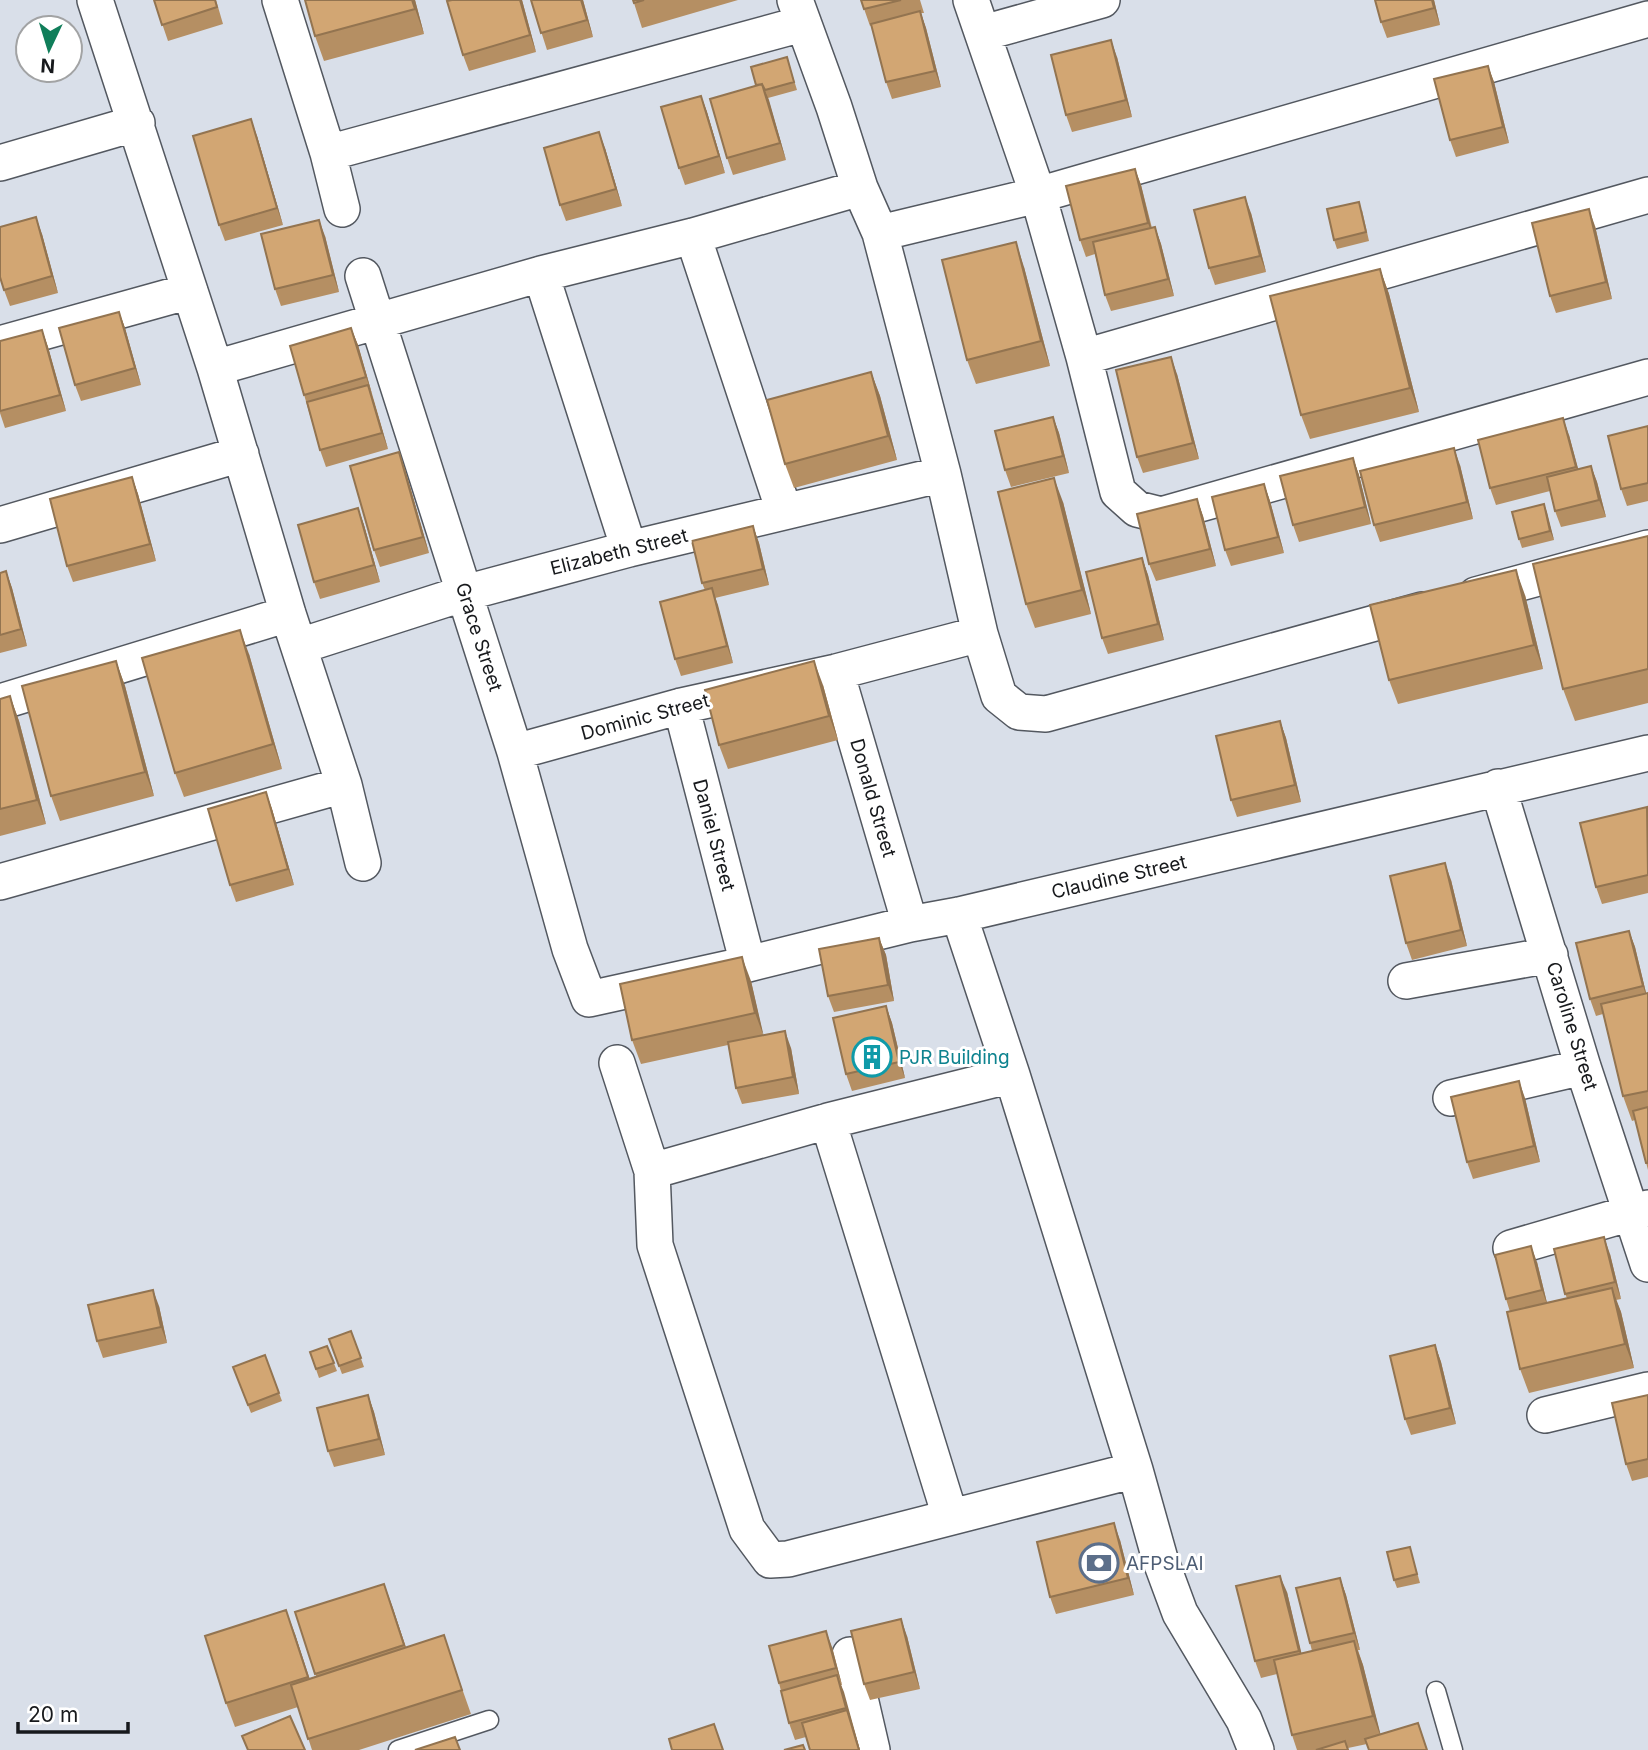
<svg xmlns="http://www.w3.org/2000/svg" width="1648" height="1750" viewBox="0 0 1648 1750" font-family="Inter,sans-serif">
	<rect width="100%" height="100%" fill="#d9dfe9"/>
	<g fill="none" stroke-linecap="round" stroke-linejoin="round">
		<g stroke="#535860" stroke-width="21">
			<path id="lane" d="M1436 1691 1453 1750
				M398 1750 489 1720"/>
		</g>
		<g stroke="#535860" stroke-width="38">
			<path id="street" d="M95 0 215 368 288 614 344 785 363 863
				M280 0 328 153 342 209
				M795 0 834 107 860 188 880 233 943 474 980 634 999 696 1019 712 1046 714 1422 610
				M971 0 1038 195 1084 357 1118 492 1137 509 1161 515 1648 377
				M983 33 1102 0
				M328 153 802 24
				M0 163 137 123
				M880 233 1038 195 1648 19
				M693 236 784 511
				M541 274 629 549
				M363 276 515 752 570 949 589 999 748 964 910 924 959 915 1648 753
				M0 344 190 291
				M1084 357 1648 195
				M215 368 541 274 693 236 860 188
				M0 525 241 454
				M1476 595 1648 548
				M300 646 465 593 629 549 943 474
				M836 672 910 924
				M0 702 288 614
				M681 706 748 964
				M515 752 681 706 836 672 980 634
				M1498 787 1583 1067 1648 1264
				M0 882 344 785
				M959 915 1012 1075 1135 1470 1160 1559 1180 1613 1244 1720 1256 1750
				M1406 981 1550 955
				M617 1063 652 1171
				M1012 1075 828 1121 652 1171 655 1245 747 1529 770 1560 788 1559 1135 1470
				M1451 1098 1583 1067
				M828 1121 950 1516
				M1511 1248 1648 1208
				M1545 1415 1648 1390
				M850 1655 872 1750"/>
		</g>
		<use href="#lane" stroke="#fff" stroke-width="18"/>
		<use href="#street" stroke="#fff" stroke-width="35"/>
	</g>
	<path fill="#b58f63" d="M154 0H216L223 24 168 41Z
		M415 0 424 34 324 61 315 36Z
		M452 0H522L536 52 469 71 463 55Z
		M531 0H583L593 37 547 50Z
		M633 0H738L642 28Z
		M861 0H920L924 13H921L926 28 941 87 892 99 886 82 872 25 870 26Z
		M1434 0 1440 25 1387 38 1381 22Z
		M787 57 797 90 768 98 786 160 733 175 727 158 756 85Z
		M1117 57 1132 117 1072 132 1066 115Z
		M1488 66 1494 82 1509 143 1456 157 1450 140Z
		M701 96 707 112 725 173 685 185 679 168Z
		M257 136 283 225 225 241 219 225Z
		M605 148 622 206 566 221 560 205Z
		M1135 169 1141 185 1152 228 1155 227 1161 244 1174 296 1111 311 1105 295 1095 254 1086 257 1080 240Z
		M1362 210 1369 241 1337 249 1334 240Z
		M1251 213 1266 272 1215 285 1209 268Z
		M1595 226 1612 299 1556 313 1550 296Z
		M42 234 58 293 10 306 4 290Z
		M325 236 339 292 281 306 275 289Z
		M1024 267 1050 366 976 384 967 360Z
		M1380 269 1389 294 1419 412 1310 439 1301 415Z
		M119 312 125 328 141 385 81 401 75 385Z
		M351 328 358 345 388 449 326 467 320 450 290 346Z
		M42 330 48 347 66 411 5 428 0 413V341Z
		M871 372 880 396 897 460 794 488 785 464Z
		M1177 374 1199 459 1143 473 1137 457Z
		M1053 417 1059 433 1069 473 1011 487 1005 470Z
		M1648 426V501L1627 506 1621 489Z
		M1569 435 1578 469 1591 466 1597 482 1606 517 1561 527 1555 511 1550 491 1496 505 1490 488Z
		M1353 458 1359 475 1371 524 1299 542 1293 525Z
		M1460 465 1473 519 1380 542 1374 525Z
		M405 469 429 553 380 567 374 550Z
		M132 477 138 494 156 561 73 582 67 566Z
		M1264 484 1270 501 1284 553 1231 566 1225 550Z
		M1197 499 1203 516 1216 566 1156 581 1149 564Z
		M1063 502 1091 614 1035 628 1026 604Z
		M1544 504 1554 540 1522 548 1519 539Z
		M358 508 364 525 380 582 320 599 314 582Z
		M753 526 759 543 769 585 715 598 733 663 681 676 675 659 705 590 702 583Z
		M1648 536V703L1575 721 1563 689Z
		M1142 558 1148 575 1164 640 1108 654 1102 638Z
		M6 571 12 588 27 646 0 653V573Z
		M1525 595 1543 669 1398 704 1389 680Z
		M249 654 282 769 184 797 175 773Z
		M116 661 125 686 154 796 60 821 51 796Z
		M823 685 838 740 728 769 719 745Z
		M10 696 19 721 46 824 0 836V699Z
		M1280 721 1286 738 1301 802 1237 817 1231 800Z
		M266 792 272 809 294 885 236 902 230 885Z
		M1648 809V893L1602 904 1596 887Z
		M1451 880 1467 946 1412 960 1406 943Z
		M1629 931 1635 947 1646 993H1648V1170L1635 1120 1632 1121 1623 1096 1603 1014 1596 1016 1590 999Z
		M879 938 886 955 894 1001 834 1012 828 996Z
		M751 981 763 1035 791 1048 799 1094 742 1104 736 1088 728 1045 641 1064 632 1040Z
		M886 1006 892 1023 905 1078 852 1091 846 1074Z
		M1525 1098 1540 1162 1473 1179 1467 1162Z
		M1610 1254 1621 1299 1616 1300 1621 1312 1634 1368 1529 1393 1520 1369 1510 1312 1506 1299 1537 1262 1547 1303 1567 1298 1565 1294Z
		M159 1306 167 1343 103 1358 97 1341Z
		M351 1331 364 1367 342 1374 329 1339Z
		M1435 1345 1441 1362 1456 1424 1411 1435 1405 1419Z
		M327 1346 337 1371 319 1378 310 1352Z
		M265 1355 282 1401 251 1413 233 1367Z
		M368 1395 374 1412 385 1455 334 1467 328 1451Z
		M1648 1395V1477L1632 1481 1626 1464Z
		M1120 1540 1134 1595 1056 1614 1050 1597Z
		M1410 1547 1420 1583 1397 1588 1394 1580Z
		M1340 1578 1346 1595 1360 1650H1358L1363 1665 1380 1734 1418 1723 1424 1740 1367 1744 1348 1748 1349 1750H1297L1292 1735 1277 1674 1261 1678 1255 1661 1287 1592 1301 1653 1312 1651 1310 1643Z
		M384 1584 406 1647 452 1660 471 1714 359 1750H312L298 1707 235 1727 226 1703 295 1634 309 1679 316 1676 295 1612Z
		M907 1636 920 1689 870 1700 864 1684Z
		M832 1647 842 1685H841L860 1750 806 1737 795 1740 789 1723 779 1683Z"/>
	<path fill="#937450" d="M412 0H415L424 34 415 9Z
		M520 0H522L536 52 530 35Z
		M581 0H583L593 37 587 20Z
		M1432 0H1434L1440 25 1434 8Z
		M920 11 926 28 941 87 935 71Z
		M1111 40 1117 57 1132 117 1126 100Z
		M1488 66 1494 82 1509 143 1503 127Z
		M762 84 769 100 786 160 780 143Z
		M701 96 707 112 725 173 719 156Z
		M251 119 257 136 283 225 277 208Z
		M599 132 605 148 622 206 616 189Z
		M1135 169 1141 185 1154 240 1148 223Z
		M1245 197 1251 213 1266 272 1260 256Z
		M1589 209 1595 226 1612 299 1606 282Z
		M36 217 42 234 58 293 52 276Z
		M319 220 325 236 339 292 333 275Z
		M1155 227 1161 244 1174 296 1168 279Z
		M1016 242 1024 267 1050 366 1041 341Z
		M1380 269 1389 294 1419 412 1410 388Z
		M119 312 125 328 141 385 135 368Z
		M351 328 358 345 372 394 366 377Z
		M42 330 48 347 66 411 60 395Z
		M1171 357 1177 374 1199 459 1193 443Z
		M871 372 880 396 897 460 888 436Z
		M368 385 374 402 388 449 382 433Z
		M1053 417 1059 433 1069 473 1063 456Z
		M1563 418 1569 435 1582 483 1576 467Z
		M1454 448 1460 465 1473 519 1467 502Z
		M399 452 405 469 429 553 423 537Z
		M1353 458 1359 475 1371 524 1365 507Z
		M1591 466 1597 482 1606 517 1599 500Z
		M132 477 138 494 156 561 150 544Z
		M1054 478 1063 502 1091 614 1082 590Z
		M1264 484 1270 501 1284 553 1278 537Z
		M1197 499 1203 516 1216 566 1210 549Z
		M1544 504 1547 512 1554 540 1550 531Z
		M358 508 364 525 380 582 374 565Z
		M753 526 759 543 769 585 763 569Z
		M1142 558 1148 575 1164 640 1158 624Z
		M1516 570 1525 595 1543 669 1534 645Z
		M6 571 12 588 27 646 21 629Z
		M712 588 718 605 733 663 727 646Z
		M240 630 249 654 282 769 273 744Z
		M116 661 125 686 154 796 145 772Z
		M814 661 823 685 838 740 829 716Z
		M10 696 19 721 46 824 37 800Z
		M1280 721 1286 738 1301 802 1295 785Z
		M266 792 272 809 294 885 288 869Z
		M1445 863 1451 880 1467 946 1461 930Z
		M1629 931 1635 947 1648 1001 1643 986Z
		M879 938 886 955 894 1001 888 985Z
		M742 957 751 981 764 1037 755 1013Z
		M886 1006 892 1023 905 1078 899 1062Z
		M785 1031 791 1048 799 1094 793 1077Z
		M1519 1081 1525 1098 1540 1162 1534 1146Z
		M1604 1237 1610 1254 1621 1299 1615 1282Z
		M1531 1246 1537 1262 1548 1307 1542 1290Z
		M1612 1288 1621 1312 1634 1368 1625 1344Z
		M153 1290 159 1306 167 1343 161 1327Z
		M1435 1345 1441 1362 1456 1424 1450 1408Z
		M368 1395 374 1412 385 1455 379 1439Z
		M1114 1523 1120 1540 1134 1595 1128 1578Z
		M1280 1576 1287 1592 1305 1668 1299 1651Z
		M1340 1578 1346 1595 1360 1650 1354 1633Z
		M384 1584 393 1608 413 1670 404 1645Z
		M286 1610 295 1634 317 1701 308 1677Z
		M901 1619 907 1636 920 1689 914 1672Z
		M826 1631 832 1647 842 1685 836 1668Z
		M1354 1641 1363 1665 1382 1740 1373 1716Z
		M837 1675 844 1692 860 1750H859Z"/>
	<path fill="#d2a673" stroke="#937450" stroke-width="2" d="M154 0H215L217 7 162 25Z
		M305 0H412L415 9 315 36Z
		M452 0H520L530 35 463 55 447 1Z
		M531 0H581L587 20 541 33Z
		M633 0H644L634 3Z
		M861 0H901L864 9Z
		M1375 0H1432L1434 8 1381 22Z
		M920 11 935 71 886 82 871 24Z
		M1111 40 1126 100 1066 115 1051 55Z
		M787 57 794 82 765 90 762 84 756 85 751 67Z
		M1488 66 1503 127 1450 140 1434 79Z
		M762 84 780 143 727 158 710 99Z
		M701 96 719 156 679 168 661 107Z
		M251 119 277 208 219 225 193 136Z
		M599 132 616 189 560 205 544 148Z
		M1135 169 1148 223 1080 240 1066 186Z
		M1245 197 1260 256 1209 268 1194 210Z
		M1359 202 1366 232 1334 240 1327 209Z
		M1589 209 1606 282 1550 296 1532 223Z
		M36 217 52 276 4 290 0 277V227Z
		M319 220 333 275 275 289 261 234Z
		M1155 227 1168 279 1105 295 1093 242Z
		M1016 242 1041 341 967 360 942 260Z
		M1380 269 1410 388 1301 415 1270 296Z
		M119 312 135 368 75 385 59 328Z
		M351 328 366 377 304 395 290 346Z
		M42 330 60 395 0 411V341Z
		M1171 357 1193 443 1137 457 1116 370Z
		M871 372 888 436 785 464 767 400Z
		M368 385 382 433 320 450 307 402Z
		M1053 417 1063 456 1005 470 995 431Z
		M1563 418 1576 467 1490 488 1478 440Z
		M1648 426V483L1621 489 1608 436Z
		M1454 448 1467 502 1374 525 1360 471Z
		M399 452 423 537 374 550 350 466Z
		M1353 458 1365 507 1293 525 1280 476Z
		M1591 466 1599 500 1555 511 1547 477Z
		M132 477 150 544 67 566 50 499Z
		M1054 478 1082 590 1026 604 998 492Z
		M1264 484 1278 537 1225 550 1212 497Z
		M1197 499 1210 549 1149 564 1137 514Z
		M1544 504 1550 531 1519 539 1512 512Z
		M358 508 374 565 314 582 298 525Z
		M753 526 763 569 702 583 692 541Z
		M1648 536V669L1563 689 1533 564Z
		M1142 558 1158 624 1102 638 1086 572Z
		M1516 570 1534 645 1389 680 1370 605Z
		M6 571 21 629 0 635V573Z
		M712 588 727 646 675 659 660 602Z
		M240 630 273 744 175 773 142 658Z
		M116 661 145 772 51 796 22 686Z
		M814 661 829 716 719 745 705 690Z
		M10 696 37 800 0 809V699Z
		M1280 721 1295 785 1231 800 1216 736Z
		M266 792 288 869 230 885 208 809Z
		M1647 807 1648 875 1596 887 1580 823Z
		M1445 863 1461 930 1406 943 1390 876Z
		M1629 931 1643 986 1590 999 1576 943Z
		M879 938 888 985 828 996 819 949Z
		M742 957 755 1013 632 1040 620 984Z
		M1648 993V1091L1623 1096 1601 1004Z
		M886 1006 899 1062 846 1074 833 1018Z
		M785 1031 793 1077 736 1088 728 1042Z
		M1519 1081 1534 1146 1467 1162 1451 1097Z
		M1648 1107V1163H1646L1633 1111Z
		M1604 1237 1615 1282 1565 1294 1554 1249Z
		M1531 1246 1542 1290 1506 1299 1495 1255Z
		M1612 1288 1625 1344 1520 1369 1507 1312Z
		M153 1290 161 1327 97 1341 88 1305Z
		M351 1331 361 1358 339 1366 329 1339Z
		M1435 1345 1450 1408 1405 1419 1390 1356Z
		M327 1346 334 1363 316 1369 310 1352Z
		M265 1355 279 1393 248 1405 233 1367Z
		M368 1395 379 1439 328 1451 317 1408Z
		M1648 1395V1459L1626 1464 1612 1403Z
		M1114 1523 1128 1578 1050 1597 1037 1542Z
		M1410 1547 1417 1574 1394 1580 1387 1552Z
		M1280 1576 1299 1651 1255 1661 1236 1586Z
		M1340 1578 1354 1633 1310 1643 1296 1588Z
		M384 1584 404 1645 315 1674 295 1612Z
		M286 1610 308 1677 226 1703 205 1636Z
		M901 1619 914 1672 864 1684 851 1631Z
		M826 1631 836 1668 779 1683 769 1646Z
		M444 1635 462 1690 308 1739 291 1685Z
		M1354 1641 1373 1716 1292 1735 1274 1660Z
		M837 1675 846 1708 789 1723 781 1691Z
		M847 1710 859 1750H810L802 1723Z
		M290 1716 305 1750H248L242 1736Z
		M1418 1723 1427 1750H1369L1365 1739Z
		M714 1724 723 1750H672L669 1739Z
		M455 1737 460 1750H415Z
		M1345 1741 1348 1750H1316Z
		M803 1745 805 1750H784Z"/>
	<defs>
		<g id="building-ring" transform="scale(2.0125)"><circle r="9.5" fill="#fff" stroke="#0f9aa8" stroke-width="1.5"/><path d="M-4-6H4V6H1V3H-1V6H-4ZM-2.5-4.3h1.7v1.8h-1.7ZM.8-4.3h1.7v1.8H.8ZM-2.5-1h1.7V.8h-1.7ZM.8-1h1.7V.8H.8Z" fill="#0f9aa8"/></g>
		<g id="bank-ring" transform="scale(2.0125)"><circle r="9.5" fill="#fff" stroke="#5c6f8a" stroke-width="1.5"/><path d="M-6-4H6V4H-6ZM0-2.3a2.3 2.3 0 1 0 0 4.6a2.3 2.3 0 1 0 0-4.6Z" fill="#5c6f8a"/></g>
	</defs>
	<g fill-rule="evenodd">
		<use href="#building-ring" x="872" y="1057"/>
		<use href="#bank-ring" x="1099" y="1563"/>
	</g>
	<g text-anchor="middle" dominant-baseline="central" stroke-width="6" stroke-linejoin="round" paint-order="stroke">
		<g font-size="19" fill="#17191c" stroke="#fff">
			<text transform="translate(619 552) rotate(-14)">Elizabeth Street</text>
			<text transform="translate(479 637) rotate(72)">Grace Street</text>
			<text transform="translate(645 717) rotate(-15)">Dominic Street</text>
			<text transform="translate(873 798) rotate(74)">Donald Street</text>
			<text transform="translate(714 835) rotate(75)">Daniel Street</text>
			<text transform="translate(1119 877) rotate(-13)">Claudine Street</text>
			<text transform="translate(1572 1026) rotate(73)">Caroline Street</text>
		</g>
		<g font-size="19" fill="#0d838f" stroke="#fff" text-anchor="start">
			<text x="899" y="1057">PJR Building</text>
		</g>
		<g font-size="19" fill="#4e5e75" stroke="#fff" text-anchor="start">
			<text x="1126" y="1563">AFPSLAI</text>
		</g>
	</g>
	<g transform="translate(49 49) rotate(184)"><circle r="33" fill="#ffffff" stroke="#a2a3a4" stroke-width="2"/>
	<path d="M0-5L12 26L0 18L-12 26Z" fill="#107e5a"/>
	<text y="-10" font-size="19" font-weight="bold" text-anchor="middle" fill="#17191c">N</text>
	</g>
	<path d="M18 1722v10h110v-10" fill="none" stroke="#17191c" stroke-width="3.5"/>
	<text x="28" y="1722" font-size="21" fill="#17191c" stroke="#ffffff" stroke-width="5" paint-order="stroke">20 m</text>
</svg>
